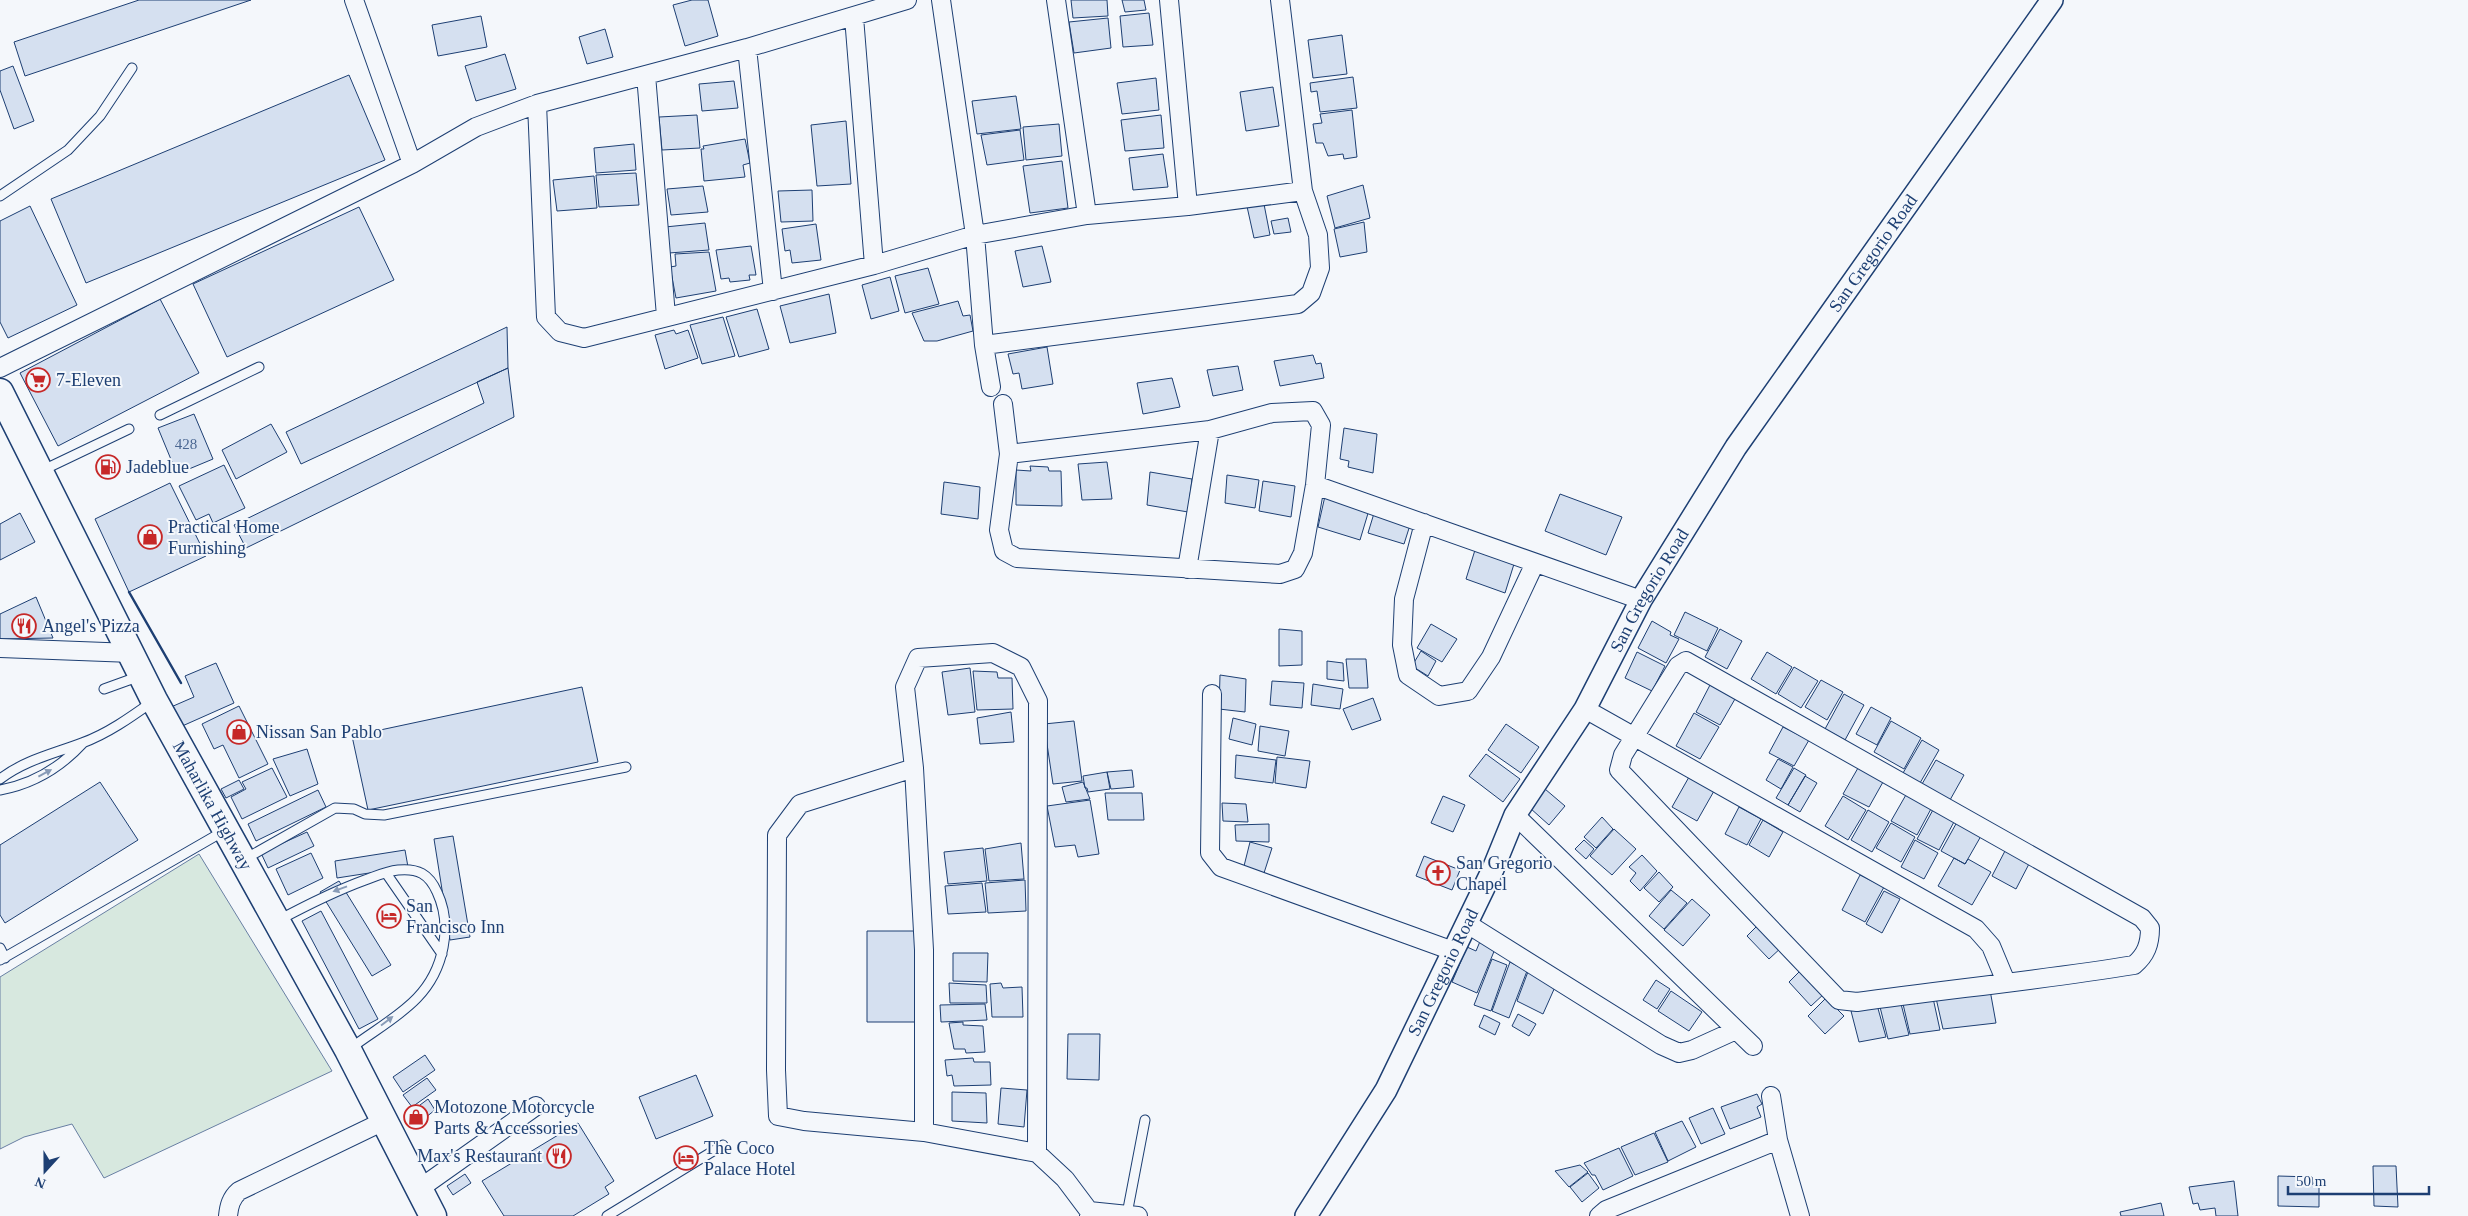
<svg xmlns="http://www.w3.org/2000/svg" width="2468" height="1216" viewBox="0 0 2468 1216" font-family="'Times New Roman',serif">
	<rect width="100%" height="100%" fill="#f4f7fb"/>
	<path fill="#d7e8df" stroke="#687fa3" d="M199 854 332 1071 104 1178 72 1124 24 1137 0 1149V977Z"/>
	<path fill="#d5e0f0" stroke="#1d3f73" d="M139 0H251L25 76 14 42Z
		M692 0H708L718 36 685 46 673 5Z
		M1071 0H1107L1108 16 1073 18Z
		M1122 0H1144L1146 10 1125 12Z
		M1149 13 1153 45 1123 47 1120 16Z
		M481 16 487 47 438 56 432 25Z
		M1108 18 1111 48 1074 53 1069 22Z
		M605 29 613 57 587 64 579 37Z
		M1342 35 1347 74 1313 78 1308 40Z
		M505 54 516 89 476 101 465 66Z
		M13 66 34 121 14 129 0 90V71Z
		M349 75 385 160 86 283 51 199Z
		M1353 77 1357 108 1320 112 1317 91 1311 92 1310 83Z
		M1156 78 1159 110 1122 114 1117 83Z
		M734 81 738 108 702 111 699 84Z
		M1273 87 1279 126 1246 131 1240 92Z
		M1016 96 1021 129 977 134 972 101Z
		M1352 110 1357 157 1344 159 1343 154 1328 156 1323 143H1316L1313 124 1322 123 1320 114Z
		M697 115 700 148 662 150 659 117Z
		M1161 115 1164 148 1125 151 1121 120Z
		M846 121 851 184 817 186 811 125Z
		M1059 124 1062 156 1026 160 1023 127Z
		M1020 130 1024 160 987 165 981 135Z
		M745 139 750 163 743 165 745 177 704 181 701 149H704L703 146Z
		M634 144 636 170 596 173 594 148Z
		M1163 154 1168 187 1133 190 1129 158Z
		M1062 161 1068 208 1030 213 1023 166Z
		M636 173 639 205 599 207 596 175Z
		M594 176 597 208 557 211 553 180Z
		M1363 185 1370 218 1335 228 1327 196Z
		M703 186 708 212 671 215 667 189Z
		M812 190 813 221 781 222 778 191Z
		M1263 199 1270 235 1254 238 1246 202Z
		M30 206 77 305 8 338 0 322V221Z
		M359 207 394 280 227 357 193 284Z
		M1288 218 1291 232 1274 234 1271 221Z
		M1364 222 1367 252 1340 257 1334 229Z
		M705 223 709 250 669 253 665 227Z
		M816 224 821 260 792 263 790 250 785 251 782 229Z
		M751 246 756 275H749L750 280 730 282 729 278 721 279 716 250Z
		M1042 246 1051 282 1023 287 1015 251Z
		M709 252 716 291 676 298 670 267 676 266 675 254Z
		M928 268 939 304 905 313 895 276Z
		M890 277 899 311 871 319 862 285Z
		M829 294 836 333 790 343 780 306Z
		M160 299 199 373 58 446 20 373Z
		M958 301 963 316 970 315 973 331 937 341H924L912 313Z
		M757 309 769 349 739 357 726 317Z
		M723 317 735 356 702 364 690 325Z
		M507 327 508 368 301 464 286 432Z
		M674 330 676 334 688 330 698 358 665 369 655 335Z
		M1047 347 1053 384 1022 389 1019 373 1013 374 1008 354Z
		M1313 355 1316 364 1321 363 1324 378 1280 386 1274 361Z
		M1238 366 1243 390 1213 396 1207 370Z
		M508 368 514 417 246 548 234 525 484 403 477 382Z
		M1172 378 1180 407 1143 414 1137 383Z
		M194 414 213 459 177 474 158 428Z
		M271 424 287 452 236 479 222 450Z
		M1344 428 1377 434 1373 473 1348 467 1349 461 1340 459Z
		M1107 462 1112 499 1082 500 1078 464Z
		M224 465 245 508 213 523 209 514 196 520 179 486Z
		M1030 466 1048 467 1049 471H1061L1062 506 1016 505V470L1031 471Z
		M1150 472 1192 479 1188 512 1147 505Z
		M1227 475 1259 480 1255 508 1225 503Z
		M1263 481 1295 486 1291 517 1259 511Z
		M944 482 980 487 978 519 941 514Z
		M170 483 206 556 129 592 95 519Z
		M1560 494 1622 517 1606 555 1545 531Z
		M1325 496 1369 510 1360 540 1318 527Z
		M1375 510 1411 522 1404 544 1368 533Z
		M20 513 35 542 0 560V524Z
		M1475 550 1514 564 1505 593 1466 579Z
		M36 597 53 638 0 639V614Z
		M1685 612 1718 628 1707 651 1674 635Z
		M1652 621 1671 632 1670 635 1679 639 1666 663 1638 648Z
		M1431 624 1457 639 1442 662 1417 648Z
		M1279 629 1302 631V665L1279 666Z
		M1720 629 1742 641 1727 669 1705 657Z
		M1421 651 1436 661 1428 676 1412 666Z
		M1637 652 1665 666 1652 691 1625 678Z
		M1767 652 1792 667 1776 694 1751 679Z
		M1346 659H1366L1368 688H1349Z
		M1327 661 1343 663 1344 681 1327 679Z
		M216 663 234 703 180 727 171 707 194 697 185 676Z
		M1794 667 1818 681 1801 708 1778 694Z
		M970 668 975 712 948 715 942 672Z
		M973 671 997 672 998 678H1012L1013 709 977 710Z
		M1220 675 1246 679 1245 712 1219 709Z
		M1821 680 1843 692 1827 720 1805 707Z
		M1272 681 1304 683 1302 708 1270 705Z
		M1313 684 1343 689 1340 709 1311 705Z
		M1710 685 1735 699 1720 725 1696 712Z
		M582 687 598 762 368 810 352 736Z
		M1844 694 1864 705 1845 740 1825 729Z
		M1373 698 1381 720 1352 730 1343 709Z
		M239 706 268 764 239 778 223 745 214 749 202 724Z
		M1871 707 1891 718 1877 745 1856 734Z
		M1011 712 1014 742 980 744 977 718Z
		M1694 713 1719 727 1700 759 1676 746Z
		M1233 718 1256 724 1252 745 1229 739Z
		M1074 721 1082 781 1053 784 1044 724Z
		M1891 721 1921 738 1904 769 1874 752Z
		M1506 724 1539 747 1521 773 1488 750Z
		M1260 726 1289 731 1285 756 1258 751Z
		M1783 727 1809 740 1794 766 1769 753Z
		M1922 740 1939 750 1920 783 1903 773Z
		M307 749 318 784 290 796 273 759Z
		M1486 754 1520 779 1503 802 1469 776Z
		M1236 755 1276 760 1273 783 1235 778Z
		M1277 757 1310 761 1306 788 1275 783Z
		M1778 759 1793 767 1781 789 1766 780Z
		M1936 760 1964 775 1950 800 1922 784Z
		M272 768 287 797 242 819 231 797 246 789 242 782Z
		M1794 768 1806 775 1788 805 1776 798Z
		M1858 768 1883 782 1869 807 1843 794Z
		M1132 770 1134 787 1111 789 1107 772Z
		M1107 772 1110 789 1088 792 1087 788H1085L1083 776Z
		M1805 776 1817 783 1800 812 1788 805Z
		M1689 777 1714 791 1697 821 1672 807Z
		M239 780 244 789 226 798 221 789Z
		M100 782 138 840 5 923 0 915V845Z
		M1083 782 1090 799 1066 802 1062 787Z
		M1545 789 1565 806 1549 825 1530 808Z
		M318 790 326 807 256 841 248 824Z
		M1105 793H1142L1144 820H1108Z
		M1907 793 1932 807 1917 835 1891 821Z
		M1443 796 1465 805 1453 832 1431 823Z
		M1843 796 1866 810 1848 840 1825 826Z
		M1090 800 1099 854 1078 857 1075 845 1055 847 1047 806Z
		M1222 803 1246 804 1248 822 1223 821Z
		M1739 807 1761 819 1747 845 1725 834Z
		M1934 808 1955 820 1939 850 1917 839Z
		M1868 810 1889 822 1872 852 1851 840Z
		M1602 817 1613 829 1596 848 1584 837Z
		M1763 820 1783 832 1769 857 1749 845Z
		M1957 822 1981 836 1965 864 1941 851Z
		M1891 823 1915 837 1901 862 1876 848Z
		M1269 824V842L1236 841 1235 825Z
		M1614 829 1636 849 1612 875 1590 856Z
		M307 832 314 846 268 868 261 853Z
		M453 836 470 937 450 940 434 839Z
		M1584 840 1594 849 1586 859 1575 849Z
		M1915 840 1938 853 1924 879 1901 867Z
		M1250 842 1272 848 1264 873 1244 866Z
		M1021 843 1024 879 989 881 985 849Z
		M983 848 987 881 948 884 944 852Z
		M2006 849 2030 862 2016 889 1992 876Z
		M405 850 408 867 337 878 335 861Z
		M311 853 323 878 288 895 276 869Z
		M1642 855 1657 871 1640 891 1630 881 1636 873 1629 867Z
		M1424 856 1460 870 1452 890 1416 876Z
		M1954 858 1965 864 1968 859 1991 872 1972 905 1938 886Z
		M1659 872 1673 887 1659 902 1644 888Z
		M1860 875 1884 887 1865 922 1842 910Z
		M1025 880 1026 911 988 913 985 883Z
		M339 881 391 965 372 976 320 892Z
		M982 883 986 912 948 914 945 886Z
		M1671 890 1687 903 1664 929 1649 916Z
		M1884 891 1900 899 1882 933 1866 924Z
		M1692 899 1710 915 1683 946 1664 930Z
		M321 911 378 1019 359 1029 302 921Z
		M1758 925 1783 946 1769 959 1747 936Z
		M867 931H917V1022H867Z
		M1481 939 1495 949 1477 993 1452 982 1467 947 1476 951Z
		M953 953H988L987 982 953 981Z
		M1492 959 1507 965 1491 1011 1474 1005Z
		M1510 962 1527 971 1509 1018 1492 1011Z
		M1803 968 1826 992 1811 1006 1789 982Z
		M1529 969 1555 987 1543 1014 1517 1001Z
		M1656 980 1670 989 1657 1009 1643 1000Z
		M949 983 986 985 987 1003H950Z
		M1001 983 1003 988 1022 987 1023 1017H992L990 984Z
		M1990 990 1996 1023 1943 1029 1936 998Z
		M1671 991 1702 1012 1689 1031 1658 1011Z
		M1826 998 1844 1016 1825 1034 1808 1016Z
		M1933 998 1940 1030 1910 1034 1903 1004Z
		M985 1004 987 1020 941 1022 940 1005Z
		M1901 1004 1909 1035 1888 1039 1880 1007Z
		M1877 1005 1886 1037 1859 1042 1851 1011Z
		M1518 1014 1536 1024 1529 1036 1512 1026Z
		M1484 1015 1500 1023 1495 1035 1479 1027Z
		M963 1022V1025L983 1026 985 1052 966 1053 965 1049H954L949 1023Z
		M1068 1034H1100L1099 1080 1067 1079Z
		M425 1055 435 1070 403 1092 393 1077Z
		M973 1058 974 1062H990L991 1085 954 1086 952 1075 947 1076 945 1060Z
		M696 1075 713 1116 656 1139 639 1097Z
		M427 1078 436 1090 412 1107 403 1095Z
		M1001 1088 1027 1090 1024 1127 998 1124Z
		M952 1092 986 1093 987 1123 952 1121Z
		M1757 1094 1762 1104 1757 1107 1761 1117 1730 1129 1721 1107Z
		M428 1099 435 1110 416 1125 408 1114Z
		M1713 1108 1725 1134 1701 1144 1689 1118Z
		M1682 1121 1696 1147 1668 1161 1655 1132Z
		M578 1123 614 1181 605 1187 609 1194 573 1216H504L482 1181Z
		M1654 1133 1668 1162 1635 1175 1621 1147Z
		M1619 1148 1633 1176 1603 1190 1595 1175H1592L1584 1163Z
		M1580 1165 1588 1172 1569 1187 1555 1171Z
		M2373 1166H2396L2398 1207 2374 1206Z
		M1588 1173 1599 1188 1582 1202 1570 1187Z
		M465 1174 471 1183 453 1195 447 1186Z
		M2278 1176 2312 1177 2313 1185H2319V1207L2278 1206Z
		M2234 1181 2238 1216H2216L2215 1208 2200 1210 2198 1203 2193 1204 2189 1187Z
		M2161 1203 2164 1216H2121L2120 1212Z"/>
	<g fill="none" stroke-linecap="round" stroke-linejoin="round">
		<g stroke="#1d3f73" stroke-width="11">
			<path id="service" d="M0 196 68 150 100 116 132 68
				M160 415 259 367
				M41 471 129 429
				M104 689 140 676
				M0 779C25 760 53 754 82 743 107 734 131 717 152 702
				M0 790C33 784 60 768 83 743
				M245 859 335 808 354 809 365 814 384 815 626 767
				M386 873 442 954
				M279 920C307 905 335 891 365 880 376 876 387 871 398 870 418 868 429 874 437 892 453 926 444 970 417 998 399 1017 372 1032 351 1048
				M0 948 5 958
				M0 960 224 831
				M1127 1214 1145 1120
				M607 1216 723 1145"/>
		</g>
		<g stroke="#1d3f73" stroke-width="20">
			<path id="minor" d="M941 0 975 235 984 345 991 387
				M1056 0 1087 215
				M1169 0 1188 206
				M854 17 874 265
				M747 48 773 291
				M646 75 666 316
				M537 104 546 317 560 332 584 338 874 265 975 235 1087 215 1188 206 1303 191
				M412 164 476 127 537 104 747 48 907 0
				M984 345 1298 304 1311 293 1320 268 1318 235 1303 191 1280 0
				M0 368 412 164 354 0
				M1003 404 1009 454 999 530 1004 551 1017 558 1280 574 1295 569 1303 553 1315 485 1321 425 1313 411 1272 413 1210 430 1009 454
				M1315 485 1641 600
				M1424 523 1404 599 1402 645 1408 675 1439 696 1468 691 1491 657 1535 563
				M1187 569 1210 430
				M0 648 132 653
				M1686 661 2142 918 2150 928C2150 944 2146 955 2134 965 2042 980 1950 989 1857 1002L1839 1000 1619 770 1623 755 1678 666Z
				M1212 694 1210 853 1221 867 1453 951
				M1585 709 1976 929 1991 946 2006 982
				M914 768 800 804 777 835 776 1070 778 1116 804 1121 924 1132 1037 1153 1065 1179 1089 1211V1216
				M1515 815 1753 1046
				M1466 923 1661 1045 1679 1053 1692 1050 1736 1030
				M1771 1096 1778 1140 1800 1216
				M924 1132V950L914 768 905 687 918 658 993 653 1021 667 1038 701 1037 1153
				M419 1189 536 1106
				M1089 1211 1138 1216
				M228 1216C229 1206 231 1198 239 1191L384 1121
				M1599 1216 1606 1210 1778 1140"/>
		</g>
		<g stroke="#1d3f73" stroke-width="24">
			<g id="tertiary">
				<path id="s1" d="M1306 1216 1386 1090 1493 869 1515 815 1585 709 1641 600 1736 447 2052 0"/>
			</g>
		</g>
		<g stroke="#1d3f73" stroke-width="29">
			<g id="primary">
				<path id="s2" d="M0 392 154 700 348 1050 433 1216"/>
			</g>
		</g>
		<use href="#service" stroke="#f4f7fb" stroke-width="9"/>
		<use href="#minor" stroke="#f4f7fb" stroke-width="18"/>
		<use href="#tertiary" stroke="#f4f7fb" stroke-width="21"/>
		<use href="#primary" stroke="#f4f7fb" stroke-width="26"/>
		<path stroke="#1d3f73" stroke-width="2.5" d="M129 592 181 683"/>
	</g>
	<defs><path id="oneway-solid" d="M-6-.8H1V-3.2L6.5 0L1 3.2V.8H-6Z" transform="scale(1.25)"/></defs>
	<g fill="#889bb7">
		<use href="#oneway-solid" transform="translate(45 773) rotate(-28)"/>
		<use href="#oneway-solid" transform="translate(340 889) rotate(160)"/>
		<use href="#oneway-solid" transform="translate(387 1021) rotate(-37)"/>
	</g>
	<defs>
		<g id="supermarket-ring" transform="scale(1.25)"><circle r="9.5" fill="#f4f7fb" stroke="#c62828" stroke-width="1.5"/><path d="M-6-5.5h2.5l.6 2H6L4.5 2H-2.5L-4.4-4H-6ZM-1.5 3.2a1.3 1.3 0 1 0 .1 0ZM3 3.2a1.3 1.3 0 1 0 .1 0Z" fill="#c62828"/></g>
		<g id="fuel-ring" transform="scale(1.25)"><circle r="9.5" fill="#f4f7fb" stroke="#c62828" stroke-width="1.5"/><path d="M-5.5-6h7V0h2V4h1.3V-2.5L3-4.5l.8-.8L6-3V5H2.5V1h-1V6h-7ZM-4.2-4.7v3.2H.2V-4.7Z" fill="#c62828"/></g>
		<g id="shop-ring" transform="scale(1.25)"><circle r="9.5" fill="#f4f7fb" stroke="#c62828" stroke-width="1.5"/><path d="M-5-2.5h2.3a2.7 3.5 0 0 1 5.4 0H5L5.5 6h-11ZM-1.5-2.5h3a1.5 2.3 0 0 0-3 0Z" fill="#c62828"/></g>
		<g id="restaurant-ring" transform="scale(1.25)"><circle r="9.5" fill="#f4f7fb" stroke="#c62828" stroke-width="1.5"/><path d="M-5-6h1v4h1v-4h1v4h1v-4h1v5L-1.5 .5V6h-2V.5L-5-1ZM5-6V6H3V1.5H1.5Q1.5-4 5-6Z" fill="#c62828"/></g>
		<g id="church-ring" transform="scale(1.25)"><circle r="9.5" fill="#f4f7fb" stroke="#c62828" stroke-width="1.5"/><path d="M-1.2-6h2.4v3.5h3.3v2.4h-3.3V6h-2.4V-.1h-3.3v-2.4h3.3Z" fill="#c62828"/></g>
		<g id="hotel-ring" transform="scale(1.25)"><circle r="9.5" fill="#f4f7fb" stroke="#c62828" stroke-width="1.5"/><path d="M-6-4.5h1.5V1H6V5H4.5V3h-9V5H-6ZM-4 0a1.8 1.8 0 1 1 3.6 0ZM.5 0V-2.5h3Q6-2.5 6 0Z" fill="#c62828"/></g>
	</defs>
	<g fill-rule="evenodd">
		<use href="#supermarket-ring" x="38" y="380"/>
		<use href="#fuel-ring" x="108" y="467"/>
		<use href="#shop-ring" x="150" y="537"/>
		<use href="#restaurant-ring" x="24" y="626"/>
		<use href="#shop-ring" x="239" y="732"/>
		<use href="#church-ring" x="1438" y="873"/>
		<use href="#hotel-ring" x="389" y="916"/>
		<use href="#shop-ring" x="416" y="1117"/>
		<use href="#restaurant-ring" x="559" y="1156"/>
		<use href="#hotel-ring" x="686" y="1158"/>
	</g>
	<g text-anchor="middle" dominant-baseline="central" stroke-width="4" stroke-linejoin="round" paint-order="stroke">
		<g font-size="15" fill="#4b6792">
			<text x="186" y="444">428</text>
		</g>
		<g font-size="18" fill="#1d3f73" stroke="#f4f7fb">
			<text stroke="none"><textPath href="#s1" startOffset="1120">San Gregorio Road</textPath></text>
			<text stroke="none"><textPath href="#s1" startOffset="715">San Gregorio Road</textPath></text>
			<text stroke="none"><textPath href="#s2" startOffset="465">Maharlika Highway</textPath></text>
			<text stroke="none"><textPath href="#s1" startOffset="280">San Gregorio Road</textPath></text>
		</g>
		<g font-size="18" fill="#1d3f73" stroke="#f4f7fb" text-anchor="start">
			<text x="56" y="380">7-Eleven</text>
			<text x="126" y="467">Jadeblue</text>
			<text x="168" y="527">Practical Home<tspan x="168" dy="21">Furnishing</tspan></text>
			<text x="42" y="626">Angel's Pizza</text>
			<text x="256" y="732">Nissan San Pablo</text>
			<text x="1456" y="863">San Gregorio<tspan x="1456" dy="21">Chapel</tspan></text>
			<text x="406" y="906">San<tspan x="406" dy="21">Francisco Inn</tspan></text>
			<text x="434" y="1107">Motozone Motorcycle<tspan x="434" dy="21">Parts &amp; Accessories</tspan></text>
			<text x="704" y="1148">The Coco<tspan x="704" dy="21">Palace Hotel</tspan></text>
			<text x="542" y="1156" text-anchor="end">Max's Restaurant</text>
		</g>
	</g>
	<g transform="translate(45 1171) rotate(201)" stroke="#f4f7fb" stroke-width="4" paint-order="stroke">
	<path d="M0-4L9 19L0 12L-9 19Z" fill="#1d3f73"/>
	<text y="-8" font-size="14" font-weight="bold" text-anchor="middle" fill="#1d3f73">N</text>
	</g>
	<path d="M2288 1186v8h141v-8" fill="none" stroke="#1d3f73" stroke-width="2.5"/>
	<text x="2296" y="1186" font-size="15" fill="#1d3f73" stroke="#f4f7fb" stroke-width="4" paint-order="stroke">50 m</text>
</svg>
